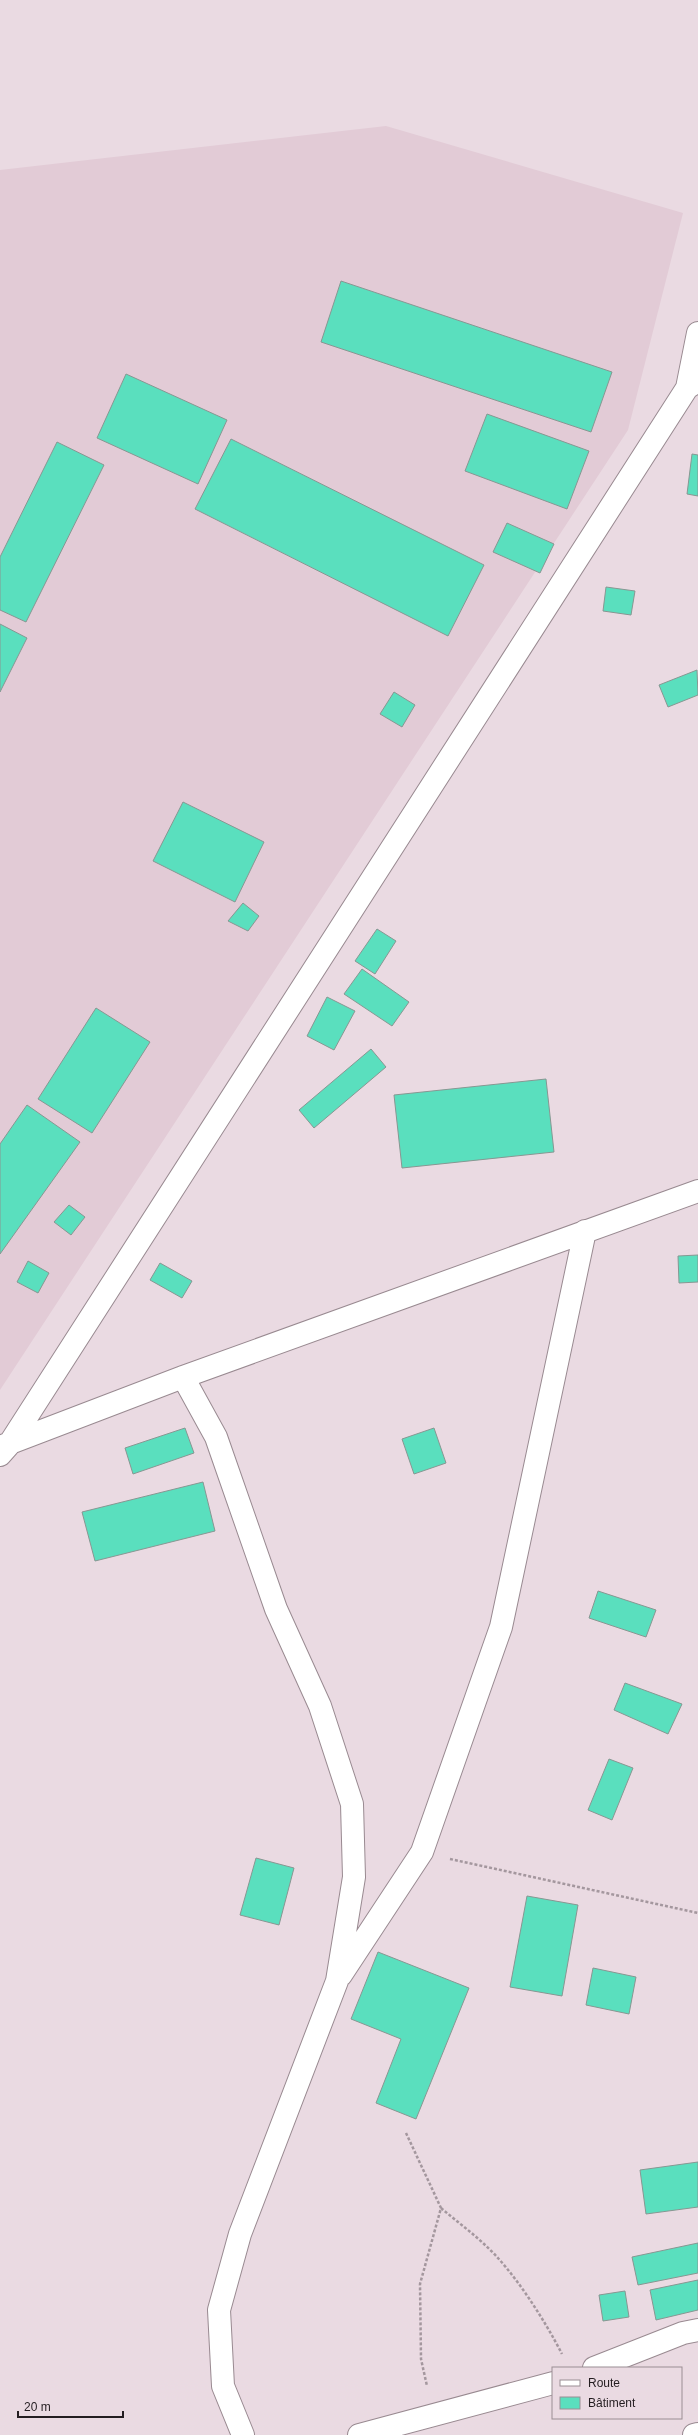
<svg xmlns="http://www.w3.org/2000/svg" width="698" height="2435" viewBox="0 0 698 2435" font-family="Helvetica,sans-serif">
	<rect width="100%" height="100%" fill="#eadae2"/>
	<path fill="#e2cbd6" d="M386 126 683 213 628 430 0 1390V170Z"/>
	<path fill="#5adfbe" stroke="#879792" d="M341 281 612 372 591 432 321 342Z
		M126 374 227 420 198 484 97 438Z
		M487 414 589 451 567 509 465 471Z
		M231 439 484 565 448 636 195 509Z
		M57 442 104 465 26 622 0 610V557Z
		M692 454 698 455V496L687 494Z
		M507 523 554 544 540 573 493 552Z
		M606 587 635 591 631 615 603 611Z
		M0 624 27 638 0 692Z
		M697 670 698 695 668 707 659 685Z
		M394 692 415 705 402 727 380 714Z
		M183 802 264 842 235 902 153 861Z
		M243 903 259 916 248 931 228 921Z
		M377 929 396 941 375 974 355 961Z
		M362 969 409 1002 392 1026 344 994Z
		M327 997 355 1011 334 1050 307 1036Z
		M96 1008 150 1042 92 1133 38 1099Z
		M371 1049 386 1067 314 1128 299 1110Z
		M546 1079 554 1152 402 1168 394 1095Z
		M27 1105 80 1142 0 1254V1144Z
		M69 1205 85 1217 71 1235 54 1222Z
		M698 1255V1282L679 1283 678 1256Z
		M28 1261 49 1273 38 1293 17 1282Z
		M160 1263 192 1281 182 1298 150 1280Z
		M185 1428 194 1453 133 1474 125 1448Z
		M434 1428 446 1463 414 1474 402 1439Z
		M203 1482 215 1531 95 1561 82 1512Z
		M598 1591 656 1610 646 1637 589 1618Z
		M625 1683 682 1704 668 1734 614 1710Z
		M609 1759 633 1768 612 1820 588 1810Z
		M256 1858 294 1868 279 1925 240 1915Z
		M527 1896 578 1905 562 1996 510 1987Z
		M378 1952 469 1988 416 2119 376 2103 401 2039 351 2019Z
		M593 1968 636 1977 629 2014 586 2005Z
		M698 2162V2207L646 2214 640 2170Z
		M698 2243V2273L638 2285 632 2257Z
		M698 2280V2310L656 2320 650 2290Z
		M625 2291 629 2317 603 2321 599 2295Z"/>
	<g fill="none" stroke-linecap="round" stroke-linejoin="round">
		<g stroke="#998a91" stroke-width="24">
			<path id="minor" d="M687 388 698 333
				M183 1377 216 1437 276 1609 320 1706 352 1804 354 1877 337 1981 240 2234 219 2310 223 2386 243 2435
				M5 1445 183 1377 698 1191
				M0 1455 8 1446 687 388 698 381
				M341 1975 422 1852 501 1627 585 1231
				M594 2368 683 2333 698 2330
				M359 2435 553 2383"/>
		</g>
		<g stroke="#998a91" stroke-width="24">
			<path id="secondary" d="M694 2435 698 2434"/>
		</g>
		<path stroke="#a4979e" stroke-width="2.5" stroke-dasharray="3 2" stroke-linecap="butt" d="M450 1859 698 1913
			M406 2133 441 2208 420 2284 421 2359 427 2386
			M441 2208C455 2220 470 2231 484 2244 513 2270 544 2319 562 2354"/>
		<use href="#minor" stroke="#fff" stroke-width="22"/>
		<use href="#secondary" stroke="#fff" stroke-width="22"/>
	</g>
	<rect x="552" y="2367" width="130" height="52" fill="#eadae2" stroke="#9a8e94"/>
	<rect x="560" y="2380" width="20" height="6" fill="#ffffff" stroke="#9a8e94"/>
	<text x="588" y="2387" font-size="12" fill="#231d20">Route</text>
	<rect x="560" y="2397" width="20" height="12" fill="#5adfbe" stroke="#9a8e94"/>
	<text x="588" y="2407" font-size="12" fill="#231d20">Bâtiment</text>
	<path d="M18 2411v6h105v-6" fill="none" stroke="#231d20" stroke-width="2"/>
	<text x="24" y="2411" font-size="12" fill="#231d20" stroke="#eadae2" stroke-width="3" paint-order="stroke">20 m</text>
</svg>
